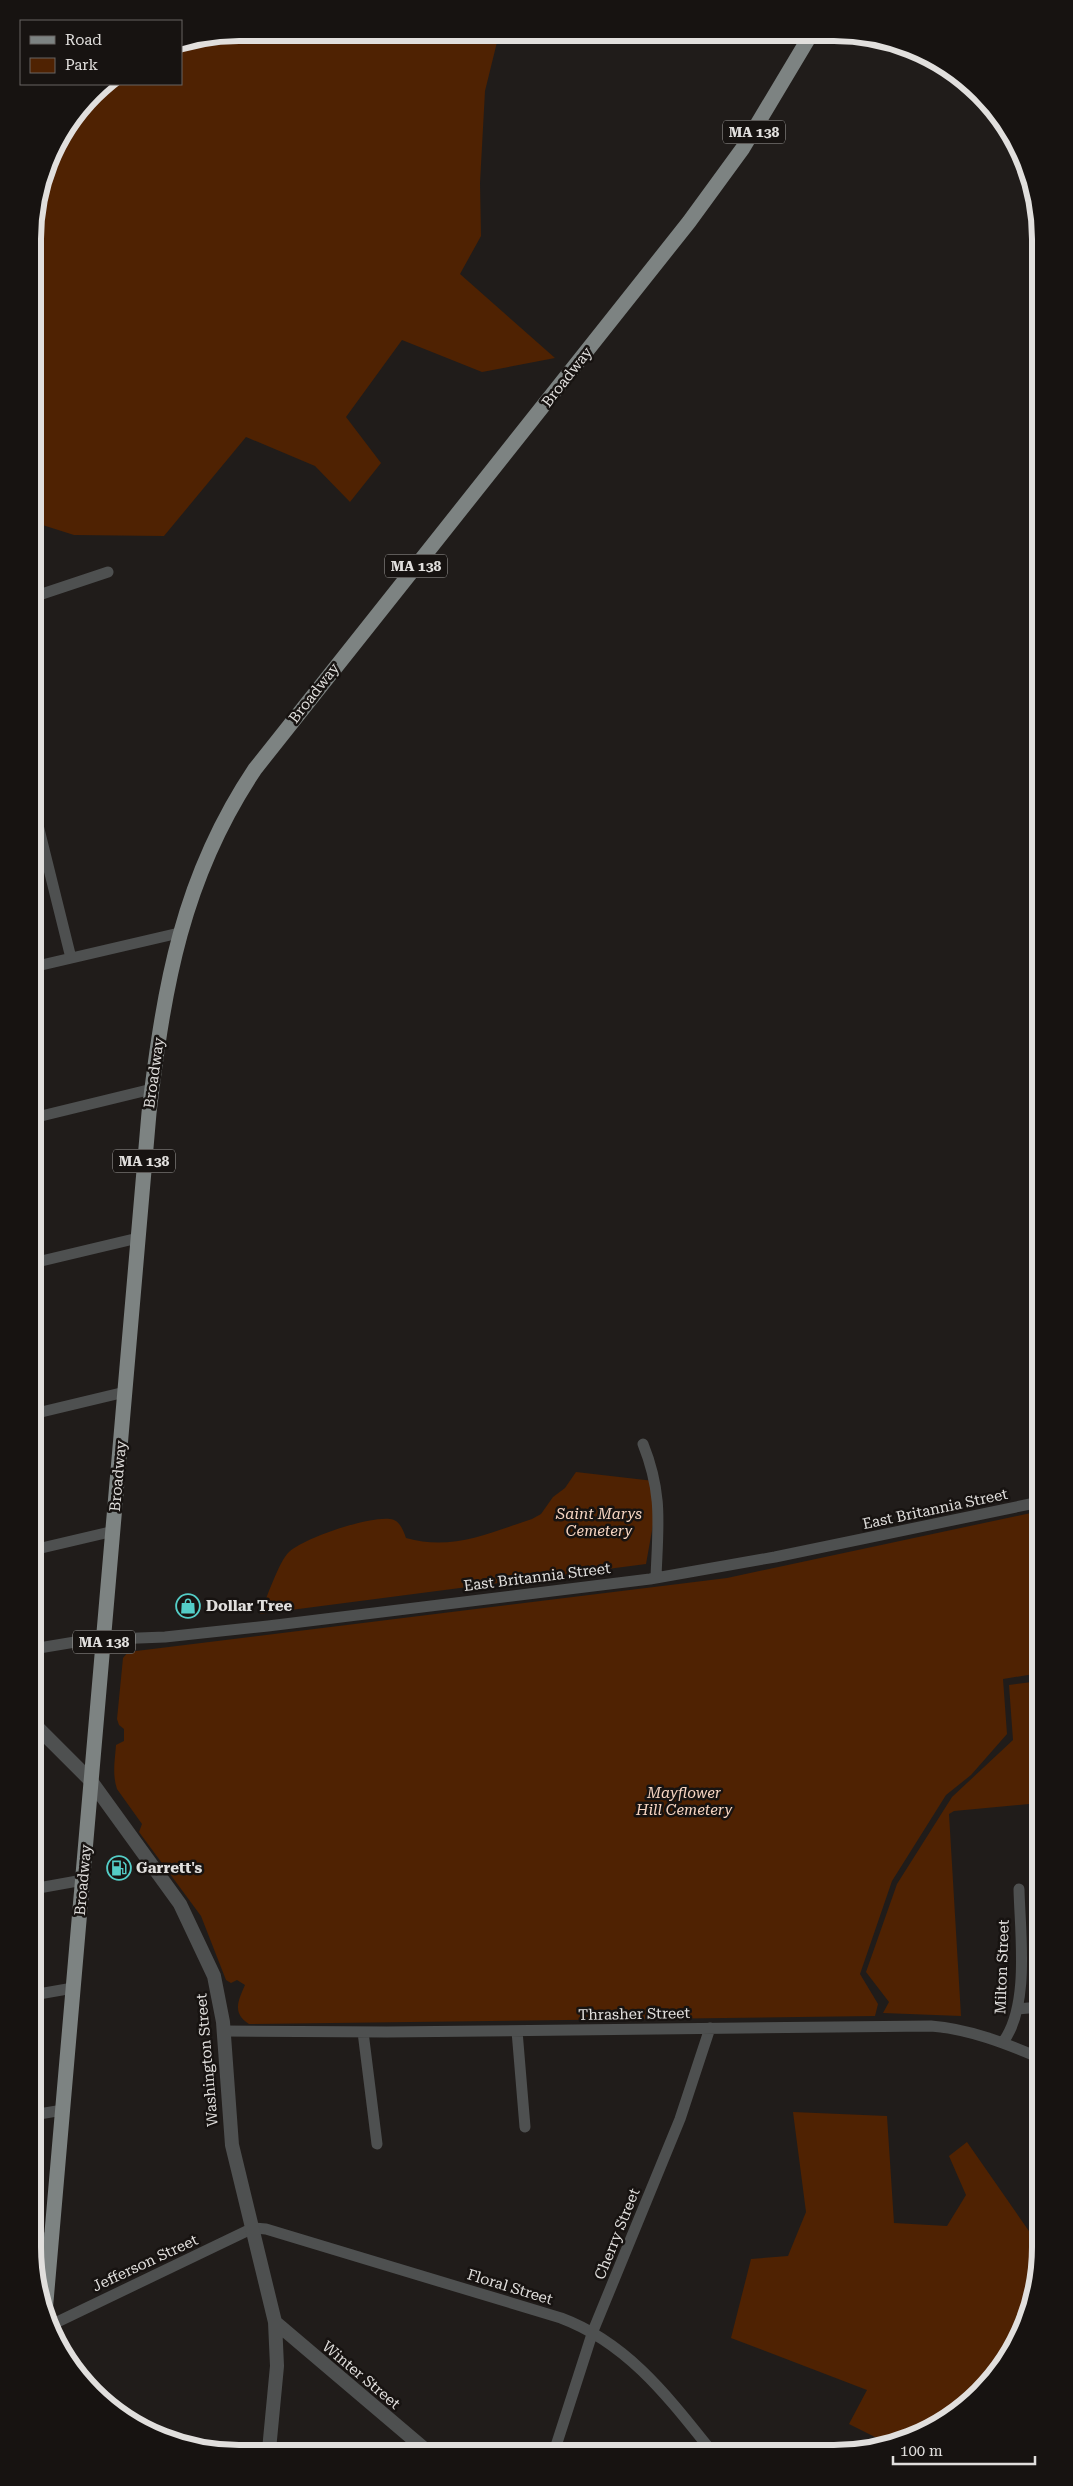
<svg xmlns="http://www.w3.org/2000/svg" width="1073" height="2486" viewBox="0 0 1073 2486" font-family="'Roboto Serif',serif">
	<rect width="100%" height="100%" fill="#201c1a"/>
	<path fill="#4f2202" d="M239 33 499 34 485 91 480 183 481 236 460 274 555 358 482 372 402 340 346 417 381 463 350 502 315 466 246 437 164 536 74 535 33 522V226L54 148 103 84H181V44Z
		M576 1472 654 1481 656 1508 646 1564 260 1614C266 1600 279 1561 289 1552 304 1538 369 1516 390 1519 400 1520 403 1530 406 1538 452 1551 489 1533 532 1519L541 1514 553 1497 565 1488Z
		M1040 1511V1673L1003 1679 1007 1734 971 1775 946 1795 892 1881 860 1974 878 2004 875 2016 249 2024C232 2013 238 2001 245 1985L237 1980 231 1983 226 1980 201 1916 139 1832 142 1824 117 1789C112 1774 115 1760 116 1745L124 1741V1729L119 1725 117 1719 123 1658 128 1652 727 1578Z
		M1040 1681V1803L954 1811 949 1814 961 2016 883 2013 889 2002 866 1972 897 1884 952 1797 1013 1740 1009 1685Z
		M793 2112 887 2116 894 2223 947 2226 966 2195 949 2156 967 2142 1040 2247V2260L1025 2326 998 2373 949 2418 891 2445 849 2424 867 2390 731 2338 751 2259 788 2256 806 2212Z"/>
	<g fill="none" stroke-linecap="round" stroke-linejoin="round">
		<path stroke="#4e5050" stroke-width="11" d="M33 597 108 572
			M33 805 71 958
			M33 967 179 933
			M33 1118 152 1089
			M33 1263 138 1238
			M33 1414 125 1392
			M643 1444C663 1494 658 1525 656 1577
			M33 1550 114 1531
			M33 1649 87 1640 165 1637 268 1626 650 1579 775 1557 1040 1502
			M33 1889 83 1880
			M33 1995 73 1988
			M1017 2009 1040 2007
			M224 2031 387 2032 931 2026C969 2029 1005 2043 1040 2058
			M517 2031 525 2127
			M363 2032 377 2144
			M1003 2042C1030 2006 1020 1933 1019 1889
			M33 2115 63 2110
			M33 2244 52 2235
			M51 2325 253 2228 266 2229 561 2318C628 2343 669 2398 713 2453
			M554 2452 593 2331 680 2119 710 2028"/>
		<path stroke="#4e5050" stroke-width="14" d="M33 1723 91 1781 180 1904 214 1976 223 2022 232 2145 275 2322 277 2366 269 2450
			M275 2322 427 2451"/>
		<path stroke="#7d8382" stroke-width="15" d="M45 2313 149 1113C164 986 182 878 255 769L689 222 743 148 810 36"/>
	</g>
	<defs>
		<g id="shop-ring" transform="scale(1.25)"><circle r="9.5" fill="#171311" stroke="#54cdc7" stroke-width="1.5"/><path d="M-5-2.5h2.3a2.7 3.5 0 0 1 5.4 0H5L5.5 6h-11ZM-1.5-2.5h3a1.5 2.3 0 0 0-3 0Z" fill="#54cdc7"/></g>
		<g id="fuel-ring" transform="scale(1.25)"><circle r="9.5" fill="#171311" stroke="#54cdc7" stroke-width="1.5"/><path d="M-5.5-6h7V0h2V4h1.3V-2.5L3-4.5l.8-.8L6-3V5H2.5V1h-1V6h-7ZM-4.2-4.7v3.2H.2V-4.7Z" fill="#54cdc7"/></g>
	</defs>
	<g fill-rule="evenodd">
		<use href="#shop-ring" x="188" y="1606"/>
		<use href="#fuel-ring" x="119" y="1868"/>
	</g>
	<g text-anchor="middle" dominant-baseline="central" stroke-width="5" stroke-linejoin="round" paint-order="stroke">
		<g fill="#171311" stroke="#a4a2a0" stroke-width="1">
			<rect x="723" y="120.5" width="62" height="23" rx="4"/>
			<rect x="385" y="554.5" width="62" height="23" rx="4"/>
			<rect x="113" y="1149.5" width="62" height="23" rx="4"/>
			<rect x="73" y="1630.5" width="62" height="23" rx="4"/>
		</g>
		<g font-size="14" font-weight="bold" fill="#e1dfdd">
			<text x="754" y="132">MA 138</text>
			<text x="416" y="566">MA 138</text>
			<text x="144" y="1161">MA 138</text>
			<text x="104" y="1642">MA 138</text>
		</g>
		<g font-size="15" fill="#e1dfdd" stroke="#171311">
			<text transform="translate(567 377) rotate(-52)">Broadway</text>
			<text transform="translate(314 693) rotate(-52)">Broadway</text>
			<text transform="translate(154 1073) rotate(-82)">Broadway</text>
			<text transform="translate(118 1476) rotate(-85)">Broadway</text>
			<text transform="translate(935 1509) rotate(-12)">East Britannia Street</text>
			<text transform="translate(537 1577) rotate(-7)">East Britannia Street</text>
			<text transform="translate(83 1880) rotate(-85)">Broadway</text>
			<text transform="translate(1002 1967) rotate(-88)">Milton Street</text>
			<text transform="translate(634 2014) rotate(-1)">Thrasher Street</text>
			<text transform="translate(207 2060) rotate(-95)">Washington Street</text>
			<text transform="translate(617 2234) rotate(-68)">Cherry Street</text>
			<text transform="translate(145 2263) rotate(-25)">Jefferson Street</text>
			<text transform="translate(510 2287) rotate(17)">Floral Street</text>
			<text transform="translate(361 2375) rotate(40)">Winter Street</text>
		</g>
		<g font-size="15" font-style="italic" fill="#f7d6c3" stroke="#171311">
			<text x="599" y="1514">Saint Marys<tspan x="599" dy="17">Cemetery</tspan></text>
			<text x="684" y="1793">Mayflower<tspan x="684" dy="17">Hill Cemetery</tspan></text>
		</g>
		<g font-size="15" font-weight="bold" fill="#e1dfdd" stroke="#171311" text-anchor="start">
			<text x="206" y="1606">Dollar Tree</text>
			<text x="136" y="1868">Garrett's</text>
		</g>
	</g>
	<path d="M0 0H1073V2486H0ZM239 41H834A198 198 0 0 1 1032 239V2247A198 198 0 0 1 834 2445H239A198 198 0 0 1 41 2247V239A198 198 0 0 1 239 41Z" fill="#171311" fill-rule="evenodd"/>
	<path fill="none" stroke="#e1dfdd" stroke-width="6" d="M239 41H834A198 198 0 0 1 1032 239V2247A198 198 0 0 1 834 2445H239A198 198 0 0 1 41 2247V239A198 198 0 0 1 239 41Z"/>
	<rect x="20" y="20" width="162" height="65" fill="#171311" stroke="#686563"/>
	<rect x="30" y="36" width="25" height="8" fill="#7d8382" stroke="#686563"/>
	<text x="65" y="45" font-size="15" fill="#e1dfdd">Road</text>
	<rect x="30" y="58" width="25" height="15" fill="#4f2202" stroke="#686563"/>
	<text x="65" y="70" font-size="15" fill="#e1dfdd">Park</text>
	<path d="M893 2456v8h142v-8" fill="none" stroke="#e1dfdd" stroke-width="2.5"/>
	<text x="900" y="2456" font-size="15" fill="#e1dfdd" stroke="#171311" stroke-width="4" paint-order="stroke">100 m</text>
</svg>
